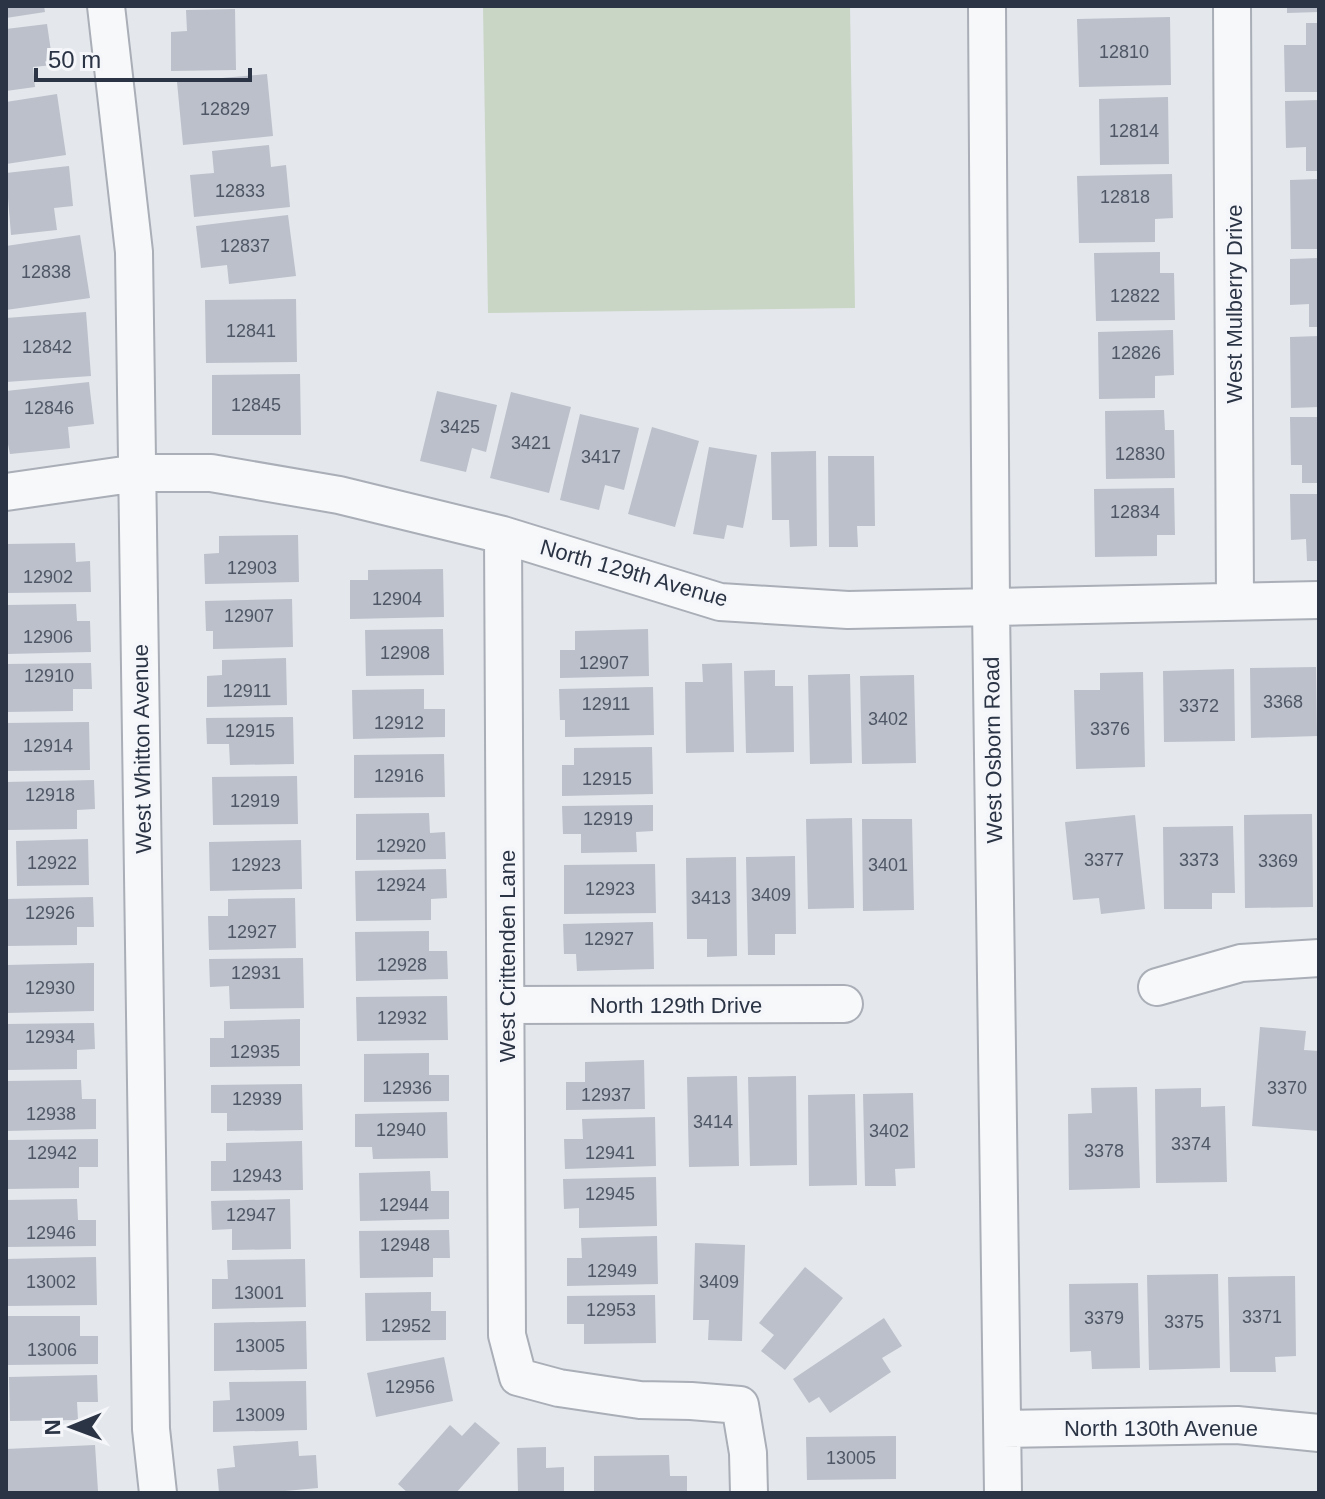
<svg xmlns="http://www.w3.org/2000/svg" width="1325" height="1499" viewBox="0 0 1325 1499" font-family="Arial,sans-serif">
	<rect width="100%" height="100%" fill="#e4e7ec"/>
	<path fill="#c9d6c5" d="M483 6H850L855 308 488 313Z"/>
	<path fill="#bbc0ca" d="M6 6H44L45 12 6 18Z
		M1287 6H1319V12L1287 13Z
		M235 9 236 70 171 71V32L187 31 186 10Z
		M1170 17 1171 85 1079 87 1077 19Z
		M1306 23H1319V92H1285L1284 45H1306Z
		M47 24 53 65 33 67 35 87 6 91V29Z
		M267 74 273 136 183 145 177 82Z
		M57 94 66 155 6 164V102Z
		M1168 97 1169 164 1100 165 1099 99Z
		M1319 100V171H1306V147L1286 148 1285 101Z
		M269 145 271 167 286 165 290 207 194 217 190 175 214 173 212 151Z
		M69 166 73 206 54 208 57 230 11 235 6 173Z
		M1172 174 1173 218 1155 219V242L1079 243 1077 176Z
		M1319 179V249H1291L1290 180Z
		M288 215 296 276 229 284 227 265 201 268 196 226Z
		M80 235 90 298 6 310V246Z
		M1160 252V273H1174L1175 320 1096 321 1094 253Z
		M1319 258V327H1309V304L1290 305V259Z
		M296 299 297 362 206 363 205 300Z
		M86 312 91 376 6 382V318Z
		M1173 330 1174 375 1155 376V398L1099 399 1098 332Z
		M1319 336V407L1291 408 1290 337Z
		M300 374 301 435H212V375Z
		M89 382 94 424 68 427 70 448 10 454 6 434V391Z
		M437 391 497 405 486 452 472 448 466 472 420 461Z
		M511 392 571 407 549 493 490 478Z
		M1164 410 1165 430H1174L1175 478 1106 479 1105 411Z
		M580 414 639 428 624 490 605 485 599 510 560 500Z
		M1290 417H1319V483H1302V465H1291Z
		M652 427 699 441 675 527 628 514Z
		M709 447 757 455 743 528 727 525 724 539 693 534Z
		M816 451 817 546 790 547 789 520H772L771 452Z
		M828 456H874L875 526H857L858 547H829Z
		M1174 488 1175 535H1157V556L1095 557 1094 489Z
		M1290 494H1319V561H1307L1306 539 1291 540Z
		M298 535 299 582 205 584 204 554 219 553V536Z
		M75 543 76 562 90 561 91 592 6 593V544Z
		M443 569 444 617 350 619V580H368V570Z
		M292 599 293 647 213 649V631H206L205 601Z
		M76 604 77 621H90L91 652 6 654V605Z
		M443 629 444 675 366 676 365 630Z
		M648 629 649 676 560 678V650H575V631Z
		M286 658 287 705 207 707V676L222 675V660Z
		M91 663 92 689H73V711L6 712V664Z
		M732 663 734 752 686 753 685 682H703L702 664Z
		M1316 667 1317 736 1251 738 1250 668Z
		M1234 669 1235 741 1164 742 1163 671Z
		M775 670V686H793L794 752 746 753 744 671Z
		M1143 672 1145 767 1076 769 1074 690H1100V673Z
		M850 674 852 763 810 764 808 675Z
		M914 675 916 763 862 764 860 676Z
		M653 687 654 735 565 737V720H560L559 689Z
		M424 689V709H445V737L353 739 352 690Z
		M293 717 294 764 230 765 229 744H207L206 718Z
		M89 722 90 770 6 771V723Z
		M652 747 653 794 562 796V765H574V748Z
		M444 754 445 797 354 798V755Z
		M297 776 298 824 213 825 212 777Z
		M94 780 95 809 77 810V829L6 830V782Z
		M653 805V831L636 832 637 852 581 853V834H563L562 806Z
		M429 813 430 833 445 832 446 859 356 860V814Z
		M1312 814 1313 907 1245 908 1244 815Z
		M1135 815 1145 909 1101 914 1099 898 1073 900 1065 822Z
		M852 818 854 908 808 909 806 819Z
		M862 819H912L914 910 863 911Z
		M1233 826 1235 893H1212V909H1164L1163 827Z
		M88 839 89 885 17 886 16 841Z
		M301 840 302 889 210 891 209 842Z
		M795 856 796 934H775V955H748L746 857Z
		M736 857 737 956 707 957V939H687L686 858Z
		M655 864 656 913 564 914V865Z
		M446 869 447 898 431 899V920L356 921 355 871Z
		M93 897 94 927H77V945L6 946V899Z
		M295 898 296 948 209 950 208 916H228V899Z
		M653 922 654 969 577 971 576 954H564L563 924Z
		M429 931V951H447L448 979 356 981 355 932Z
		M303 958 304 1008 230 1009 229 986 210 987 209 959Z
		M94 963V1011L6 1013V965Z
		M447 996 448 1040 357 1041 356 997Z
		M300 1019V1066L210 1067V1038H224V1021Z
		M94 1023 95 1049 77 1050V1069L6 1070V1024Z
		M1260 1027 1306 1031 1304 1050 1319 1051V1131L1252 1126Z
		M429 1053V1075H449V1101L364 1102V1054Z
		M644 1060 645 1109 566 1110V1082H585V1062Z
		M737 1076 739 1166 689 1167 687 1077Z
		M796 1076 797 1165 750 1166 748 1077Z
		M81 1080 82 1099H96V1129L6 1131V1081Z
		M302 1084 303 1130 227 1131V1113H211V1085Z
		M1137 1087 1140 1188 1069 1190 1068 1114 1092 1113 1091 1088Z
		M1201 1088V1107L1225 1106 1227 1182 1156 1183 1155 1089Z
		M913 1093 915 1168 895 1169 896 1186H865L863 1094Z
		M855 1094 857 1185 809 1186 808 1095Z
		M447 1112 448 1158 373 1159 372 1147H355V1114Z
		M655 1117 656 1166 565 1169 564 1139H583L582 1119Z
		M98 1139V1167H79V1188L6 1189V1140Z
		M302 1141 303 1190 211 1191V1161H226V1143Z
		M430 1171 431 1191H449V1219L360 1221 359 1173Z
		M656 1177 657 1226 579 1228V1208L564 1209 563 1179Z
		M77 1199 78 1220H96V1246L6 1247V1200Z
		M290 1199 291 1249 232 1250V1229L212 1230 211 1201Z
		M449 1230 450 1258H433V1277L360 1278 359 1231Z
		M657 1236 658 1284 567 1286V1258H582L581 1238Z
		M695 1243 745 1245 742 1341 708 1340 709 1320H693Z
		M96 1257 97 1305 6 1306V1259Z
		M305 1259 306 1307 212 1309V1279H228L227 1260Z
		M805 1267 843 1298 785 1370 761 1351 774 1335 759 1323Z
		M1218 1274 1220 1368 1149 1370 1147 1275Z
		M1295 1276 1296 1356 1275 1357 1276 1372H1230L1228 1277Z
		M1138 1283 1140 1368 1092 1369 1091 1351 1070 1352 1069 1284Z
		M431 1292V1311H446V1340L366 1341 365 1293Z
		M655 1295 656 1343 584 1344V1324H567V1296Z
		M6 1316H80V1336H98V1364L6 1365Z
		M884 1318 902 1346 882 1358 891 1372 830 1413 819 1397 809 1403 793 1379Z
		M306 1321 307 1369 214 1371V1323Z
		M444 1357 453 1401 376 1417 367 1373Z
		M97 1375 98 1402H77L78 1420 10 1421 9 1377Z
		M306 1381 307 1430 213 1432V1401L230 1400 229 1382Z
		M475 1422 500 1443 456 1493H408L398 1484 450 1425 462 1436Z
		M896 1436V1479L807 1480 806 1437Z
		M298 1441 299 1456 316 1455 318 1488 263 1493H219L217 1469 235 1467 233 1446Z
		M95 1445 98 1491 8 1493 6 1449Z
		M546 1447V1468L564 1467V1493H518L517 1448Z
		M669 1455 670 1476H687V1493H594V1456Z"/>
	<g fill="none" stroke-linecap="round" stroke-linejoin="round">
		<g stroke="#a9aeb7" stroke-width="40">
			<path id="minor" d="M106 6 134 252 151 1429 158 1493
				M987 6 991 607 1003 1493
				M1232 6 1235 601
				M6 492 138 473H211L339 495 503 535 720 602 848 610 1319 600
				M503 535 507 1335 518 1377 559 1388 640 1400 691 1401 740 1405 748 1453 749 1493
				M1157 987 1241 963 1319 958
				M507 1005 844 1004
				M1004 1429 1237 1425 1319 1433"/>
		</g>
		<use href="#minor" stroke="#f7f8fa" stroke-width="36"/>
	</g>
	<g text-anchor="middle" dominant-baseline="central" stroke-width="8" stroke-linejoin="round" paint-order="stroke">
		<g font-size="18" fill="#4f5766">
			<text x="1124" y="52">12810</text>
			<text x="225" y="109">12829</text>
			<text x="1134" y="131">12814</text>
			<text x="240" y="191">12833</text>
			<text x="1125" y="197">12818</text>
			<text x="245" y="246">12837</text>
			<text x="46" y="272">12838</text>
			<text x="1135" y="296">12822</text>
			<text x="251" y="331">12841</text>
			<text x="47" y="347">12842</text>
			<text x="1136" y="353">12826</text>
			<text x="256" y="405">12845</text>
			<text x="49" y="408">12846</text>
			<text x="460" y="427">3425</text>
			<text x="531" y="443">3421</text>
			<text x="1140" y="454">12830</text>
			<text x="601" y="457">3417</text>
			<text x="1135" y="512">12834</text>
			<text x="252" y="568">12903</text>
			<text x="48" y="577">12902</text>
			<text x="397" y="599">12904</text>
			<text x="249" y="616">12907</text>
			<text x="48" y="637">12906</text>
			<text x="405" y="653">12908</text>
			<text x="604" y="663">12907</text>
			<text x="49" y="676">12910</text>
			<text x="247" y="691">12911</text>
			<text x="1283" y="702">3368</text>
			<text x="606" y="704">12911</text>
			<text x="1199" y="706">3372</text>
			<text x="888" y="719">3402</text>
			<text x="399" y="723">12912</text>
			<text x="1110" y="729">3376</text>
			<text x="250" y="731">12915</text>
			<text x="48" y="746">12914</text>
			<text x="399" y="776">12916</text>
			<text x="607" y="779">12915</text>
			<text x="50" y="795">12918</text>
			<text x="255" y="801">12919</text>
			<text x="608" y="819">12919</text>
			<text x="401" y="846">12920</text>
			<text x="1104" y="860">3377</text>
			<text x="1199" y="860">3373</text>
			<text x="1278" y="861">3369</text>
			<text x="52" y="863">12922</text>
			<text x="256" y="865">12923</text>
			<text x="888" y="865">3401</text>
			<text x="401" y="885">12924</text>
			<text x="610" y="889">12923</text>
			<text x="771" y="895">3409</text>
			<text x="711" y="898">3413</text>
			<text x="50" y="913">12926</text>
			<text x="252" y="932">12927</text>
			<text x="609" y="939">12927</text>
			<text x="402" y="965">12928</text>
			<text x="256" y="973">12931</text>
			<text x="50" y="988">12930</text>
			<text x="402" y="1018">12932</text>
			<text x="50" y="1037">12934</text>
			<text x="255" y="1052">12935</text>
			<text x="407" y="1088">12936</text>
			<text x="1287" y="1088">3370</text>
			<text x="606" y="1095">12937</text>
			<text x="257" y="1099">12939</text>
			<text x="51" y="1114">12938</text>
			<text x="713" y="1122">3414</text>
			<text x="401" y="1130">12940</text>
			<text x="889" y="1131">3402</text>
			<text x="1191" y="1144">3374</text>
			<text x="1104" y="1151">3378</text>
			<text x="52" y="1153">12942</text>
			<text x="610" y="1153">12941</text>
			<text x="257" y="1176">12943</text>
			<text x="610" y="1194">12945</text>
			<text x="404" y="1205">12944</text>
			<text x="251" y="1215">12947</text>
			<text x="51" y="1233">12946</text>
			<text x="405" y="1245">12948</text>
			<text x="612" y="1271">12949</text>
			<text x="51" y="1282">13002</text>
			<text x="719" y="1282">3409</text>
			<text x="259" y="1293">13001</text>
			<text x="611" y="1310">12953</text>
			<text x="1262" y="1317">3371</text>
			<text x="1104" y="1318">3379</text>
			<text x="1184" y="1322">3375</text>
			<text x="406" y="1326">12952</text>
			<text x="260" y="1346">13005</text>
			<text x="52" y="1350">13006</text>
			<text x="410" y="1387">12956</text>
			<text x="260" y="1415">13009</text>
			<text x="851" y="1458">13005</text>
		</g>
		<g font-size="22" fill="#2b3445" stroke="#f4f6f9">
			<text transform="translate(1234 304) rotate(-90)">West Mulberry Drive</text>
			<text transform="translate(634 573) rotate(16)">North 129th Avenue</text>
			<text transform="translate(142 749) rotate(-91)">West Whitton Avenue</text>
			<text transform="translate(993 750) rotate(-91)">West Osborn Road</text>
			<text transform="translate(507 956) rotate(-90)">West Crittenden Lane</text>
			<text x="676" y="1005">North 129th Drive</text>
			<text x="1161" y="1428">North 130th Avenue</text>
		</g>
	</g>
	<rect width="1325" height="1499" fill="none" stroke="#2b3445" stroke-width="16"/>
	<g transform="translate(72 1427) rotate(269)" stroke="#f4f6f9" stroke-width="6" paint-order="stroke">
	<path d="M0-6L14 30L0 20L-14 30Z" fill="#2b3445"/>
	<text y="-12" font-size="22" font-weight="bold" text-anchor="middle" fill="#2b3445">N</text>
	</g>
	<path d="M36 68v12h214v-12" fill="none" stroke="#2b3445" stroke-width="4"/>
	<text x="48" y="68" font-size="24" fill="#2b3445" stroke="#f4f6f9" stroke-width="6" paint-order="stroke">50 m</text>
</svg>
